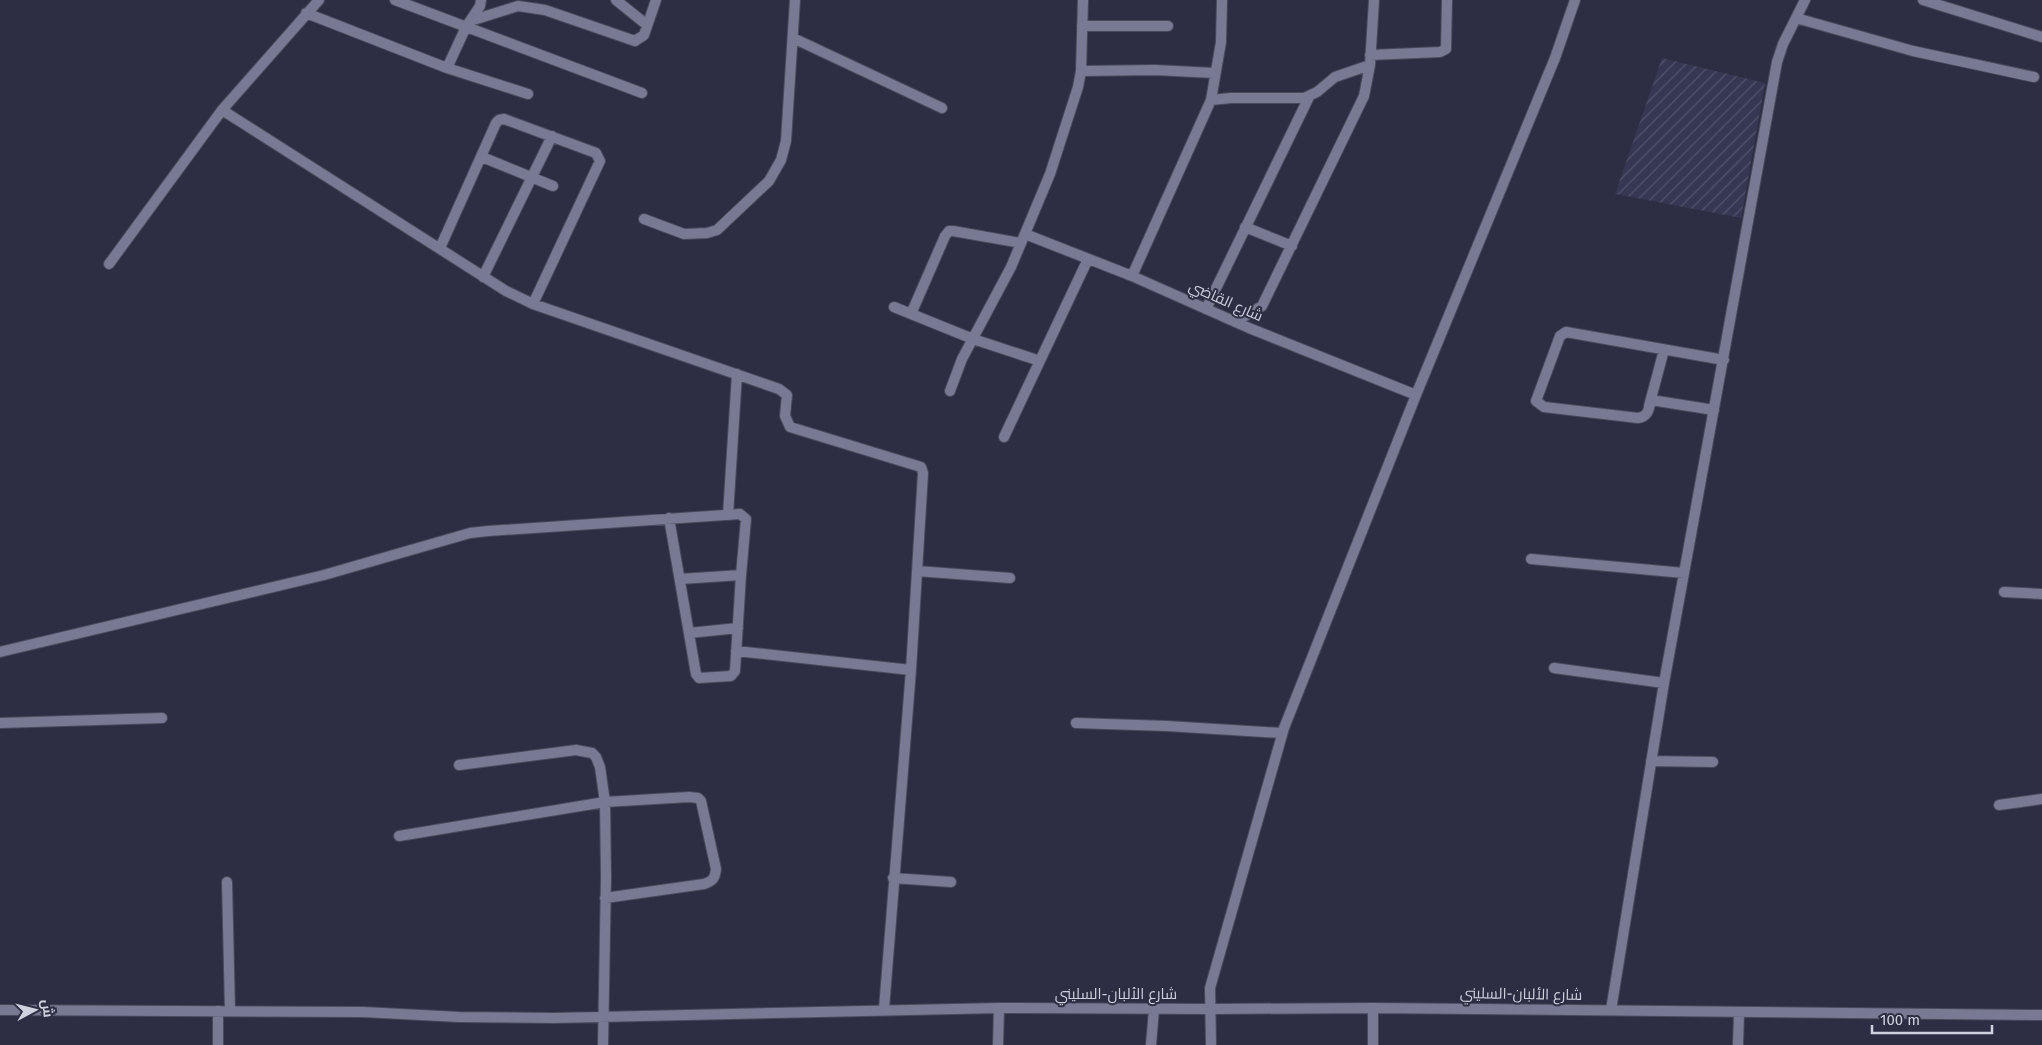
<svg xmlns="http://www.w3.org/2000/svg" width="2042" height="1045" viewBox="0 0 2042 1045" font-family="'Fira Sans',Cairo,sans-serif">
	<defs>
		<pattern id="industrial-furrows" width="10" height="10" patternUnits="userSpaceOnUse" patternTransform="scale(1.25)"><rect width="10" height="10" fill="#363753"/><path d="M-1 1l2-2M0 10L10 0M9 11l2-2" fill="none" stroke="#52536b"/></pattern>
	</defs>
	<rect width="100%" height="100%" fill="#2d2d43"/>
	<path fill="url(#industrial-furrows)" d="M1662 58 1765 83 1741 218 1615 194Z"/>
	<g fill="none" stroke-linecap="round" stroke-linejoin="round">
		<g stroke="#494a5c" stroke-width="12">
			<path id="minor" d="M395 0 642 93
				M616 0 647 25
				M1083 0 1081 71 1155 70 1215 73
				M1923 0 2042 37
				M306 13 447 68 528 94
				M1796 18 1913 51 2034 77
				M470 21 518 6 545 10 635 41 644 35 656 0
				M1082 26H1168
				M793 38 942 108
				M1370 55 1440 52 1446 49 1447 0
				M447 68 466 27 480 6 481 0
				M1211 100 1231 98H1304L1317 92 1335 77 1370 65
				M222 110 506 291 533 304 779 389 787 395 785 416 790 427 921 467 923 473 911 670 884 1009
				M482 157 553 186
				M644 219 684 234 707 233 717 230 769 181 781 160 786 141 795 0
				M1245 227 1292 246
				M1025 234 1132 276 1249 328 1416 395
				M440 248 496 123 499 120 504 119 596 153 600 161 533 304
				M109 264 222 110 319 0
				M1132 276 1211 100 1221 42 1222 0
				M483 277 552 136
				M894 307 973 339 1040 361
				M1206 309 1309 97
				M911 314 945 236 949 231H953L1021 243
				M1235 322 1262 306 1364 96 1370 65 1374 0
				M950 391 962 359 1011 267 1050 174 1078 87 1081 71
				M1536 401 1560 336 1566 332 1724 360
				M1536 401 1544 407 1638 418C1648 417 1649 409 1651 400L1714 410
				M1649 406 1664 350
				M1004 437 1088 259
				M728 515 737 374
				M1531 559 1684 573
				M917 571 1010 578
				M680 579 741 575
				M2004 592 2042 594
				M689 633 738 628
				M736 651 911 670
				M0 652 324 575 470 533 488 531 740 514 746 519 741 575 735 671 731 676 699 678 696 674 669 518
				M1554 668 1664 683
				M0 723 162 718
				M1076 723 1167 726 1282 733
				M1651 761 1713 762
				M459 765 576 750 592 753 596 757 600 767 605 802 606 877 603 1045
				M1999 805 2042 799
				M399 836 605 802 689 797 698 798 701 801 716 869C715 878 713 881 704 884L605 898
				M893 878 951 882
				M227 882 230 1011
				M999 1008 1211 1009 1373 1008 2042 1015
				M1373 1008V1045
				M0 1010 363 1012 459 1017 554 1018 999 1008 998 1045
				M1611 1010 1664 683 1777 62 1783 44 1805 0
				M218 1045V1011
				M1151 1045 1154 1009
				M1211 1045 1210 988 1284 728 1416 395 1555 58 1575 0
				M1738 1045 1739 1013"/>
		</g>
		<use href="#minor" stroke="#787993" stroke-width="10"/>
	</g>
	<g text-anchor="middle" dominant-baseline="central" stroke-width="4" stroke-linejoin="round" paint-order="stroke">
		<g font-size="15" fill="#d0d1df" stroke="#2d2d43">
			<text transform="translate(1226 301) rotate(24)">شارع القاضي</text>
			<text x="1116" y="994">شارع الألبان-السليني</text>
			<text transform="translate(1521 994) rotate(1)">شارع الألبان-السليني</text>
		</g>
	</g>
	<g transform="translate(35 1010) rotate(83)" stroke="#2d2d43" stroke-width="4" paint-order="stroke">
	<path d="M0-4L9 19L0 12L-9 19Z" fill="#d0d1df"/>
	<text y="-8" font-size="14" font-weight="bold" text-anchor="middle" fill="#d0d1df">ش</text>
	</g>
	<path d="M1872 1025v8h120v-8" fill="none" stroke="#d0d1df" stroke-width="2.5"/>
	<text x="1880" y="1025" font-size="15" fill="#d0d1df" stroke="#2d2d43" stroke-width="4" paint-order="stroke">100 m</text>
</svg>
